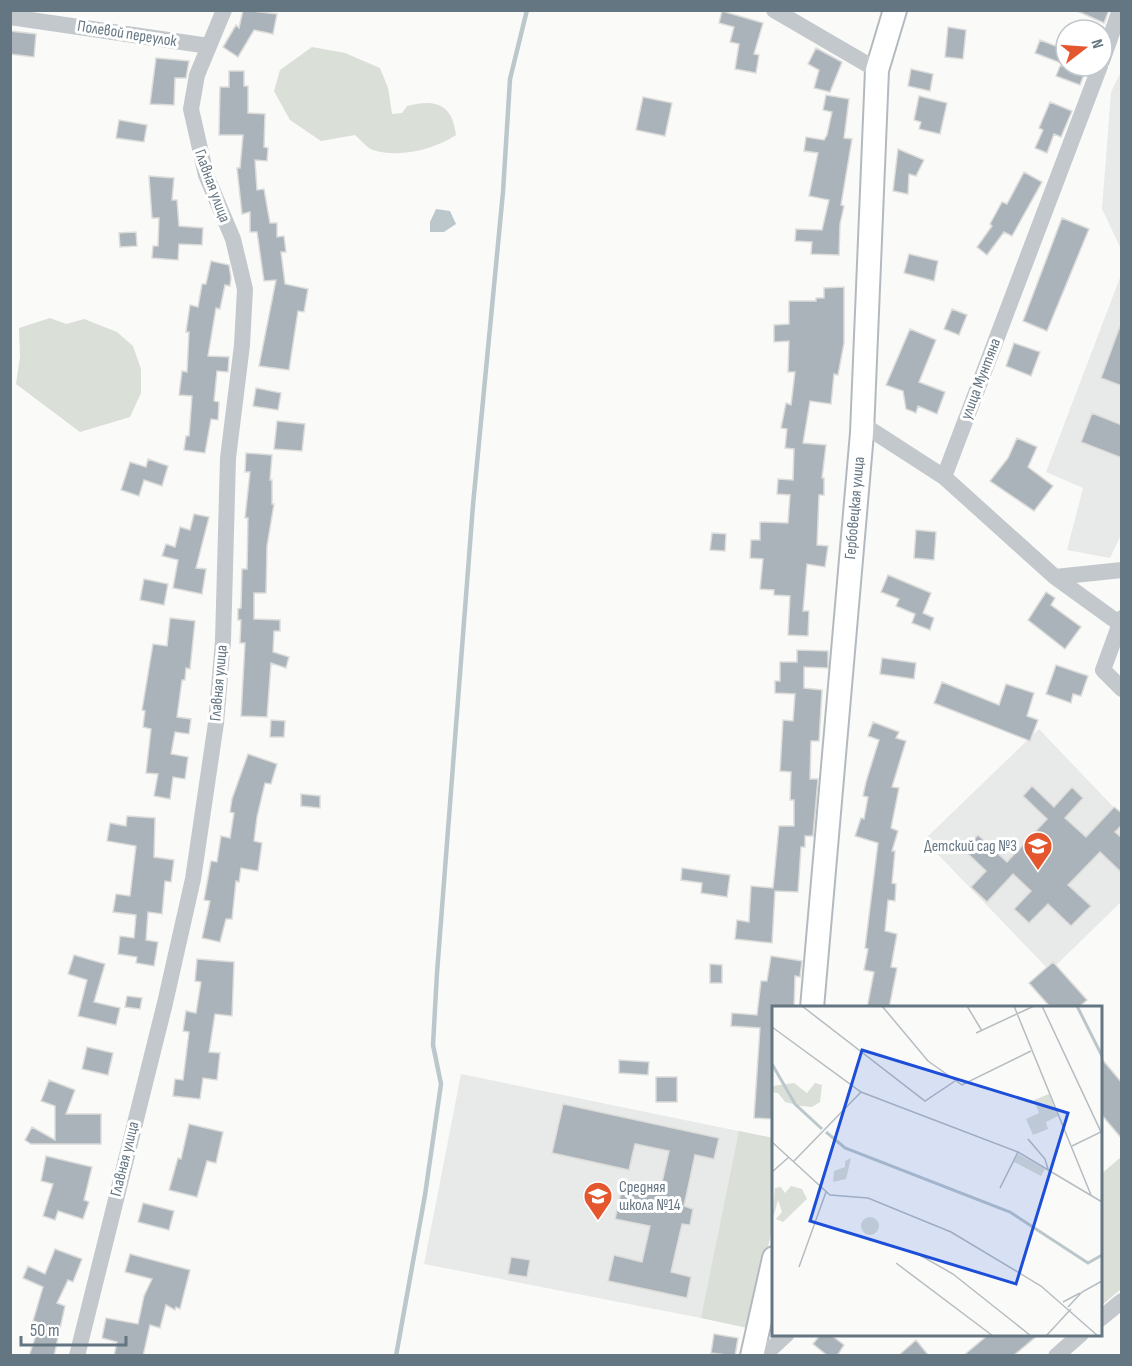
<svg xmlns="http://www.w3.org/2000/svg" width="1132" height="1366" viewBox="0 0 1132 1366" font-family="'Sofia Sans Condensed',sans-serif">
	<rect width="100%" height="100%" fill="#fafaf8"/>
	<path fill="#e8e9e9" d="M1121 72 1122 249H1121L1102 209 1111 92Z
		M1121 275 1122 533 1110 558 1067 550 1083 488 1046 472Z
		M1039 729 1121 815V902L1050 971 924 840Z
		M461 1074 773 1138 742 1326 424 1264Z"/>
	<path fill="#dadfd7" d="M312 47 345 53 380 68 388 88 392 114 402 113 407 106C435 99 452 103 456 135 433 150 400 158 373 150 367 148 360 139 355 135L321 141 290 120 274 91 280 70Z
		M50 318 66 324 84 319 117 332 133 346 141 369V393L130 417 80 432 16 384 20 357 19 328Z
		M739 1131 773 1138V1222L752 1329 701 1318Z
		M1121 1157V1289L1101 1306V1174Z"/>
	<path fill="#bbc7cb" d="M436 209 450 211 456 224 444 232H430V222Z"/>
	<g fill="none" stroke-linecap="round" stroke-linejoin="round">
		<path stroke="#bbc7cb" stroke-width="4.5" d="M396 1356 425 1195 441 1084 433 1045 437 973 473 505 503 192 510 79 527 10"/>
	</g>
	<path fill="#aab3b9" stroke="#dcdcda" stroke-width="1.5" d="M243 10 277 14 273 34 254 30 238 57 223 47 236 25 239 28Z
		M1075 10H1109L1104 23Z
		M722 11 763 23 754 54 759 55 756 73 735 69 739 44 730 42 734 27 719 23Z
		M948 27 966 30 963 59 945 57Z
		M10 31 36 34 34 57 10 54Z
		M1040 40 1066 50V65L1035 53Z
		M816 48 842 62 830 92 814 88 819 70 808 64Z
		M156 58 189 61 186 78H175L174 105 150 104Z
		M1060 66H1087L1080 85 1056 76Z
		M911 69 933 74 930 91 908 86Z
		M229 71H244V86H248V113L265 114 264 147 268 148 267 161 255 160 257 190 264 189 270 223H277V237L284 236 286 252H281L285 284 308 289 304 312 298 311 289 370 259 366 276 280 264 281 257 232H250V212L242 214 237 168H240L243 135H219L220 87H229Z
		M826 95 849 99 844 138 852 139 841 205 844 206 840 224 839 255 811 254 812 242 795 241 796 229 822 230 829 200 809 196 818 153 804 151 806 137 824 140 827 135 832 112 823 110Z
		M919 96 947 103 940 134 919 129 921 122 914 120Z
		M643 97 672 103 665 136 636 130Z
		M1050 102 1072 111 1061 137 1054 134 1047 153 1035 148 1043 130 1039 128Z
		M119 120 147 125 144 142 116 138Z
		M898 149 924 160 916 176 909 174 908 194 893 191Z
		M1024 172 1042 182 1012 236 1004 232 987 255 977 247 992 226 990 224 1002 202 1007 204Z
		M149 176 174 178 172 200H177L179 226 203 228 202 245 179 244 178 260 152 258 153 246H158L159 218H152Z
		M1062 218 1089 229 1047 331 1023 321Z
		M136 232 137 246 120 247 119 233Z
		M909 254 938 261 934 281 904 273Z
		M211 261 229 265 231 278 230 286 225 285 220 309 216 308 208 356 229 357 228 372 217 371 214 401 219 402 218 420 211 419 205 453 184 450 186 436H189L192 396 179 395 182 371 187 372 189 332H186L190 305 198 307 202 284H206Z
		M844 287V343L838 375 834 374 831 404 810 401 803 443 826 445 822 478H824V495H819L817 545 828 546 825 567 807 564 803 611H809L808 636 788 635 790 596 774 595V590L760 589 763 559 750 558 751 540H760V522L788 523 790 495 777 494 778 479 793 480 794 449 785 448 787 429 781 428 786 403 791 405 795 372H788L789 341 774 342V325L789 324V301H816V298H824V288Z
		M952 309 967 315 959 335 944 329Z
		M1120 326H1122V386L1101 378Z
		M910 329 936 340 919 382 945 392 937 414 918 406 916 413 906 409 903 391 886 385Z
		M1014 343 1040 352 1031 376 1006 366Z
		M256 388 281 393 278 410 253 406Z
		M1092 413 1122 425V458L1081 442Z
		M277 421 305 424 302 451 274 449Z
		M1017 438 1037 447 1028 467 1053 486 1034 511 990 481 1008 458Z
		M246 453 272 455 270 480H272V504H274L267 546 266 593H254V619L280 620V631H274L273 652 289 657 286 668 271 663 267 717 241 716 245 643H240L241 620H238V609L241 608 242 569H247L248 518H245L250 472H245Z
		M148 459 168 466 162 486 144 480 139 496 121 490 130 462 146 467Z
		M194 514 209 517 196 568 206 569 202 594 173 588 178 560 162 556 166 544 175 547 180 527 190 530Z
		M916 530 936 532 934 560 914 558Z
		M712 533 726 534 725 551 710 550Z
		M888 575 931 593 923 613 934 618 930 630 912 623 915 614 896 606 899 599 881 592Z
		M144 579 168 584 164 605 140 600Z
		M1046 592 1055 598 1051 605 1081 627 1065 649 1028 620Z
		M170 618 195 621 190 669 186 668 185 680H182L177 717 191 719 189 734 175 732 171 754 188 757 185 779 173 777 170 799 154 796 158 774 146 773 151 729 143 727 145 711 142 710 153 644 167 646Z
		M797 650 828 651V668L804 667V688L822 690 819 741H811L810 779H818L813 836H805V847H801L798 892 775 891 772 943 735 939 737 920 749 922 751 886 773 888 779 826H794V800H790L791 772 780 771 783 720 793 721 795 694 775 693V681H780V662H797Z
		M882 658 916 663 914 679 880 674Z
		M1056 665 1088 676 1081 696 1073 694 1071 703 1046 694Z
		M942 682 999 705 1006 684 1034 693 1027 716 1038 720 1030 741 934 703Z
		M271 720 285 721 284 737H270Z
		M873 722 899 732 896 738 906 741 892 787 899 788 891 828 898 831 892 851H895L892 883 896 884 895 901 888 900 885 931 897 934 891 967 897 968 889 1008H867L874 972 864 970 868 949 865 948 878 843 855 836 861 818 864 819 868 797 863 796 866 782 879 740 868 736Z
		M248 754 277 764 271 784 265 783 257 817 254 841 262 843 258 871 241 868 239 882 236 881 232 919H226L220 942 202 938 210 901 204 900 211 861 217 862 221 836 230 838 234 813 230 812 232 799Z
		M1032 786 1054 807 1072 787 1083 798 1065 818 1086 837 1114 807 1122 813V825L1115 832 1122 838V873L1100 852 1068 885 1091 906 1071 926 1048 904 1029 923 1014 909 1031 891 1013 874 987 902 971 887 986 871 964 850 978 835 1007 862 1047 819 1023 796Z
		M301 794 320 796V808L301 806Z
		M127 816 155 818 154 857 174 860 171 882 165 881 162 914 148 912 146 940 158 942 154 966 136 963 137 957 118 954 120 936 134 938 136 915 113 912 116 894 130 896 136 846 107 841 110 823 126 826Z
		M682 868 730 875 727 897 701 893 702 883 681 880Z
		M74 955 105 964 94 1002 120 1008 116 1025 78 1016 87 980 68 974Z
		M771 956 802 961 800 977 795 976 794 1008H774V1119L754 1118 760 1028 731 1026 732 1013 757 1015 761 981H767Z
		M197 959 234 962 232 1016 215 1014 209 1052 220 1053 217 1080 203 1078 200 1099 173 1096 175 1079 183 1080 189 1032 183 1031 186 1011 196 1013 201 982 195 981Z
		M1053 962 1087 1000 1078 1008H1051L1029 983Z
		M710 964 722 965V983H710Z
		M127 996 142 998 140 1009 125 1007Z
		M87 1047 113 1053 108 1075 82 1069Z
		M1101 1058 1122 1083V1139L1101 1114Z
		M619 1060 649 1062 648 1075 619 1073Z
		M656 1077H677V1102H656Z
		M49 1080 75 1090 66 1114H101V1144H31L25 1140 32 1127 55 1140V1106L41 1101Z
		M563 1104 719 1138 714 1159 695 1155 684 1206 693 1209 690 1225 682 1224 671 1272 691 1277 687 1298 608 1281 614 1255 642 1262 650 1226 615 1219 623 1183 660 1191 669 1151 635 1144 629 1170 552 1153Z
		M189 1124 223 1132 216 1163 207 1161 197 1197 169 1190 178 1158 181 1159Z
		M46 1156 92 1167 84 1200 89 1202 83 1219 58 1211 55 1220 43 1216 53 1184 41 1181Z
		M143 1203 174 1211 169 1230 138 1222Z
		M55 1249 82 1259 73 1282 68 1280 57 1303 65 1306 54 1356H29L40 1323 33 1321 43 1287 23 1278 28 1266 45 1274Z
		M130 1254 190 1270 180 1309 176 1307 175 1310 166 1305 160 1328 150 1325 143 1356H114L117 1342 102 1338 106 1318 138 1324 144 1296 152 1279 125 1272Z
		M511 1257 530 1260 527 1277 508 1274Z
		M714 1334 738 1338 735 1356 711 1353Z
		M820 1335H831L844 1345 837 1356H828L813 1344Z
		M988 1335H1038L1013 1356H963Z
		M916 1340 929 1356H898Z"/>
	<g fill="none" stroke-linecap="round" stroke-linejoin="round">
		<g stroke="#b3babf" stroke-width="26">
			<path id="secondary" d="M812 1008 862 433 877 70 895 10
				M752 1356 774 1258"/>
		</g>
		<path stroke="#c3c8cc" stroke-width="16" d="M774 10 877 70
			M10 17 209 46
			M1102 61 1120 10
			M1100 66 944 477 1055 577 1120 624
			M862 424 944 477
			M1055 577 1122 570
			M1122 618 1103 670 1122 689
			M1100 1319 1122 1301
			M753 1348H772L787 1334
			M77 1356 165 1003 193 879 216 723 223 641 228 458 242 345 245 289 233 239 206 175 191 109 197 75 224 10
			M1056 1356 1081 1334"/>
		<use href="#secondary" stroke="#fff" stroke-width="22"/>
	</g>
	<defs>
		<g id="school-pin" transform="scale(1.5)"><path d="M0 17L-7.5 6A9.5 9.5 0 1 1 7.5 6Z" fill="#e4572e" stroke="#fff"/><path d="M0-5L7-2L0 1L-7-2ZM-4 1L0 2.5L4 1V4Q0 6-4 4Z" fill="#fff"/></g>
	</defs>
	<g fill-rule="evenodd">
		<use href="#school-pin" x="1038" y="846"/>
		<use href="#school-pin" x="598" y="1196"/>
	</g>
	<g text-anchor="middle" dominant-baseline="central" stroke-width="6" stroke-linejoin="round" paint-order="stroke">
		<g font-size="16" fill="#657683" stroke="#fff">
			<text transform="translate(127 34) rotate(9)">Полевой переулок</text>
			<text transform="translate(212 186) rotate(70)">Главная улица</text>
			<text transform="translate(981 379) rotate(-69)">улица Мунтяна</text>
			<text transform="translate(855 508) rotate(-85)">Гербовецкая улица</text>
			<text transform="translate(219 683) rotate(-85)">Главная улица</text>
			<text transform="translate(125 1159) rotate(-76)">Главная улица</text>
		</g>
		<g font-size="16" fill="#657683" stroke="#fff" text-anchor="end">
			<text x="1017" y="846">Детский сад №3</text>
			<text x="619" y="1187" text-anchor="start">Средняя<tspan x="619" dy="18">школа №14</tspan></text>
		</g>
	</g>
	<g transform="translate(772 1006)">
		<rect width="330" height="330" fill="#fafaf8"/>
		<path d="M22 77 35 87 43 77 50 79 48 96 40 101 29 100 13 96 6 87 0 86 1 80ZM277 88 286 110 274 116 276 123 261 129 254 113 267 107 262 94ZM246 148 273 163 269 170 242 156ZM79 152 74 173 61 176 62 165 73 161V155ZM19 180 30 183 35 193 11 216 4 213 10 206 6 194 0 216 3 182 9 181 13 187ZM89 220a9 9 0 1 1 18 0a9 9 0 1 1-18 0Z" fill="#dadfd7"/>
		<path fill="none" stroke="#bbc7cb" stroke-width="3" d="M305 0 330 50M0 58 23 98 50 123M54 126 73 142 238 206 316 257 330 249"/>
		<path fill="none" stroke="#b5bdc2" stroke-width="1.5" d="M30 0 153 95 183 75M110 0 156 55 190 79 259 45M195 0 210 25M242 0 319 189M270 0 329 126 300 140M0 21 89 86 246 146 330 196M204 27 262 0M256 133 273 153 276 163M0 136 58 189 96 192 179 226 269 280 326 330M22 155 89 86M0 166 17 151M228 182 246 146M146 248 181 268 259 330M124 257 221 330M27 261 54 186M291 296 308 287M296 301 310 286 330 275M274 330 299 303"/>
		<path fill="#1d4ed8" fill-opacity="0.15" stroke="#1d4ed8" stroke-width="3" d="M90 44 296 107 244 278 38 215Z"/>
		<rect width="330" height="330" fill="none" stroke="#657683" stroke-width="3"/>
	</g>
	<rect width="1132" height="1366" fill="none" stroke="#657683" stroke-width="24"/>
	<g transform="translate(1084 48) rotate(73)"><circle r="28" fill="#ffffff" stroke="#c1c8cd" stroke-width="1.5"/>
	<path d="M0-4.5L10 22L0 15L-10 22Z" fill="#e4572e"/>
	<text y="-9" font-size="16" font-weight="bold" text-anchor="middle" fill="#657683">N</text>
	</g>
	<path d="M21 1336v9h105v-9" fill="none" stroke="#657683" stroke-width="3"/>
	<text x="30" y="1336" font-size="18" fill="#657683" stroke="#ffffff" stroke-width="4.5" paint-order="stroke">50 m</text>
</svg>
